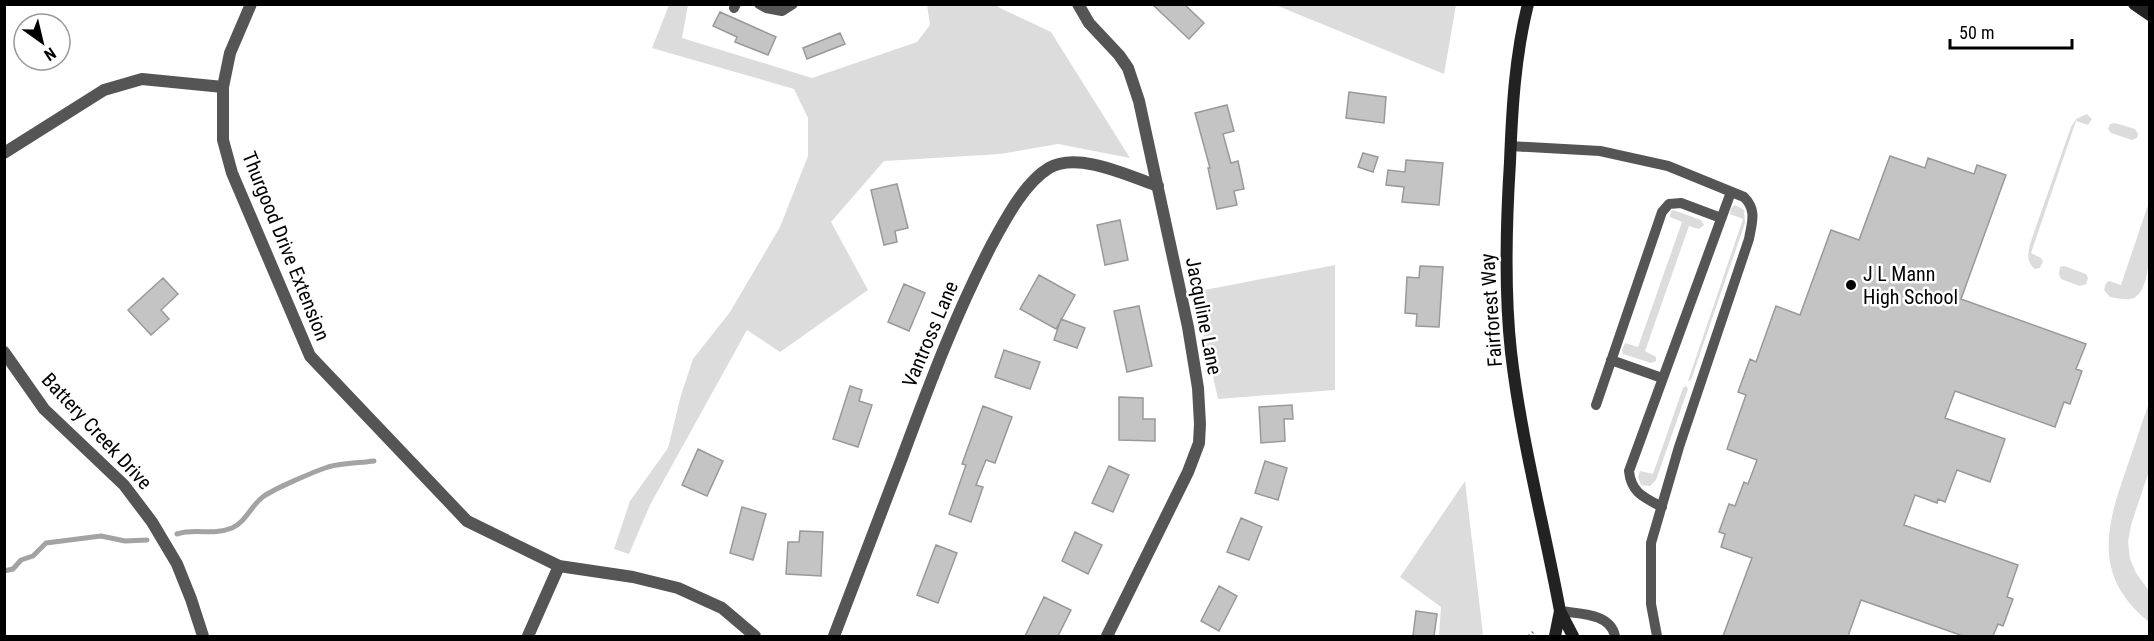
<svg xmlns="http://www.w3.org/2000/svg" width="2154" height="641" viewBox="0 0 2154 641" font-family="'Roboto Condensed',sans-serif">
	<rect width="100%" height="100%" fill="#fff"/>
	<path fill="#dcdcdc" d="M669 5H688L682 38 812 78 917 42 930 25 927 5H996L1000 8 1051 32 1130 158 1058 144 1000 154 884 161 831 222 868 290 780 352 747 330 650 505 629 554 614 549 630 501 668 448 681 395 693 359 730 312 780 227 808 156V118L794 89 652 48Z
		M1279 5H1456L1444 74 1278 6Z
		M2087 114 2092 119 2088 125 2076 121 2031 253 2041 258 2043 261 2040 268 2035 269C2026 262 2028 254 2030 244L2071 127 2076 119Z
		M2115 123 2135 129 2138 134 2137 138 2132 140 2111 133 2108 129 2110 124Z
		M2149 202C2150 223 2154 288 2134 298 2126 301 2118 298 2110 297L2104 290 2106 283 2109 281 2121 285Z
		M1735 205 1744 210 1745 223 1691 380 1688 381 1743 219 1730 214 1731 208Z
		M1673 210 1701 220 1704 225 1699 229 1689 226 1645 351 1656 357V361L1651 363 1623 354 1622 350 1625 343 1638 347 1682 222 1670 217 1671 211Z
		M1335 265V390L1218 399 1194 292Z
		M2064 266 2086 274 2088 278 2086 284 2080 286 2061 279 2059 274 2060 267Z
		M1686 386 1688 389 1656 480 1650 486 1641 485 1638 477 1640 471 1653 474 1683 388Z
		M2149 403V471L2131 525 2128 542 2130 559 2136 573 2149 591V622C2095 578 2104 532 2125 473 2133 449 2141 426 2149 403Z
		M1465 481 1483 634 1481 636H1439L1441 607 1400 577Z"/>
	<g fill="none" stroke-linecap="round" stroke-linejoin="round">
		<path stroke="#a3a3a3" stroke-width="5" d="M177 534C196 528 212 536 232 528 247 521 251 505 264 496 276 488 313 472 328 467 342 463 359 463 374 461
			M4 571 13 569 21 560 33 556 46 543 101 536 125 541 147 540"/>
	</g>
	<path fill="#c4c4c4" stroke="#999" stroke-width="1.5" d="M1152 4H1184L1204 23 1189 39Z
		M720 12 776 37 768 55 735 42 737 37 713 26Z
		M840 33 845 44 807 59 803 48Z
		M1349 92 1386 97 1384 123 1346 118Z
		M1227 105 1234 131 1223 134 1231 163 1238 161 1244 189 1234 191 1237 205 1217 209 1208 168H1210L1195 113Z
		M1363 153 1378 157 1373 172 1358 167Z
		M1890 156 1925 168 1928 158 1974 174 1977 165 2006 175 1961 299 2086 344 2076 369 2082 371 2070 404 2064 402 2055 427 1955 391 1945 418 2005 439 1990 482 1957 470 1945 502 1938 499 1937 503 1915 495 1904 525 2018 565 2007 597 2013 599 2003 626 1998 624 1993 636H1963L1861 600 1848 636H1723L1752 558 1721 547 1725 534 1719 532 1729 504 1735 506 1744 482 1748 484 1757 460 1727 449 1746 395 1738 392 1750 359 1756 362 1776 306 1800 315 1831 230 1859 240Z
		M1406 160 1443 163 1439 205 1402 202 1404 187 1386 185 1388 170 1405 172Z
		M897 184 908 228 895 231 897 242 884 245 871 190Z
		M1120 220 1128 260 1105 265 1097 225Z
		M1420 266 1443 267 1439 327 1416 326 1417 314 1405 313 1407 277 1419 278Z
		M1039 275 1075 295 1056 329 1020 309Z
		M163 278 178 294 161 310 169 319 151 335 128 310Z
		M904 284 925 293 909 331 888 322Z
		M1139 306 1152 366 1127 372 1114 311Z
		M1061 319 1085 328 1077 348 1054 340Z
		M1004 350 1040 362 1030 389 995 377Z
		M850 386 862 390 859 401 872 405 858 447 833 439Z
		M1119 397 1143 398V419H1155V441L1119 440Z
		M1292 405 1293 419H1284L1285 441 1261 443 1259 407Z
		M983 406 1012 417 995 463 986 460 976 485 983 487 971 522 949 514 966 465 962 464Z
		M698 449 723 461 707 496 682 485Z
		M1265 461 1287 468 1278 500 1255 493Z
		M1109 466 1129 475 1113 512 1092 503Z
		M742 507 766 514 753 560 730 553Z
		M1241 518 1262 527 1249 560 1227 552Z
		M800 531 823 532 821 576 786 574 788 542H799Z
		M1075 532 1102 545 1088 574 1062 561Z
		M936 545 957 553 938 603 917 595Z
		M1219 586 1237 596 1219 631 1201 621Z
		M1044 597 1071 610 1058 636H1025Z
		M1416 611 1437 614 1434 636H1413Z"/>
	<g fill="none" stroke-linecap="round" stroke-linejoin="round">
		<path stroke="#777" stroke-width="3" stroke-dasharray="1.5 3" stroke-linecap="butt" d="M1529 636 1533 632"/>
		<path stroke="#555" stroke-width="10" d="M759 4 766 8 782 11 793 4
			M734 8 736 4
			M1510 146 1600 151 1668 166 1744 197C1757 210 1752 222 1749 239L1679 447 1651 543V604L1657 636
			M1611 360 1662 378
			M1596 405 1662 212 1669 204 1681 203 1721 218
			M1662 507C1643 497 1631 492 1629 471L1731 192
			M1560 611C1580 614 1610 613 1615 636"/>
		<path stroke="#555" stroke-width="12" d="M251 4 230 53 223 87V140L232 173 310 356 467 521 559 566 633 577 678 588 722 608 755 636
			M1078 4 1089 23 1119 55 1128 68 1139 101 1188 327 1198 388 1200 424 1199 443 1188 472 1107 636
			M4 153 104 90 142 79 223 87
			M4 352 44 409 124 485 152 522 177 564 191 599 203 636
			M528 636 559 566
			M834 636C857 577 879 517 902 458 929 385 956 313 992 244 1005 220 1025 182 1049 168 1078 151 1129 176 1158 186"/>
		<path stroke="#222" stroke-width="12" d="M1528 4C1515 56 1512 109 1510 162 1506 225 1504 289 1511 352 1521 439 1544 525 1560 611L1573 636
			M2134 4 2150 15
			M1555 636 1560 611"/>
	</g>
	<circle fill="#000" stroke="#fff" stroke-width="2" cx="1851" cy="285" r="6"/>
	<g text-anchor="middle" dominant-baseline="central" stroke-width="5" stroke-linejoin="round" paint-order="stroke">
		<g font-size="20" fill="#000" stroke="#fff">
			<text transform="translate(286 246) rotate(68)">Thurgood Drive Extension</text>
			<text transform="translate(1491 310) rotate(-94)">Fairforest Way</text>
			<text transform="translate(1204 316) rotate(79)">Jacquline Lane</text>
			<text transform="translate(930 334) rotate(-67)">Vantross Lane</text>
			<text transform="translate(97 431) rotate(47)">Battery Creek Drive</text>
		</g>
		<g font-size="20" fill="#000" stroke="#fff" text-anchor="start">
			<text x="1863" y="274">J L Mann<tspan x="1863" dy="23">High School</tspan></text>
		</g>
	</g>
	<rect width="2154" height="641" fill="none" stroke="#000000" stroke-width="12"/>
	<g transform="translate(42 42) rotate(146)"><circle r="28" fill="#ffffff" stroke="#999999" stroke-width="1.5"/>
	<path d="M0-4.5L10 22L0 15L-10 22Z" fill="#000000"/>
	<text y="-9" font-size="16" font-weight="bold" text-anchor="middle" fill="#000000">N</text>
	</g>
	<path d="M1950 39v9h122v-9" fill="none" stroke="#000000" stroke-width="3"/>
	<text x="1959" y="39" font-size="18" fill="#000000" stroke="#ffffff" stroke-width="4.5" paint-order="stroke">50 m</text>
</svg>
